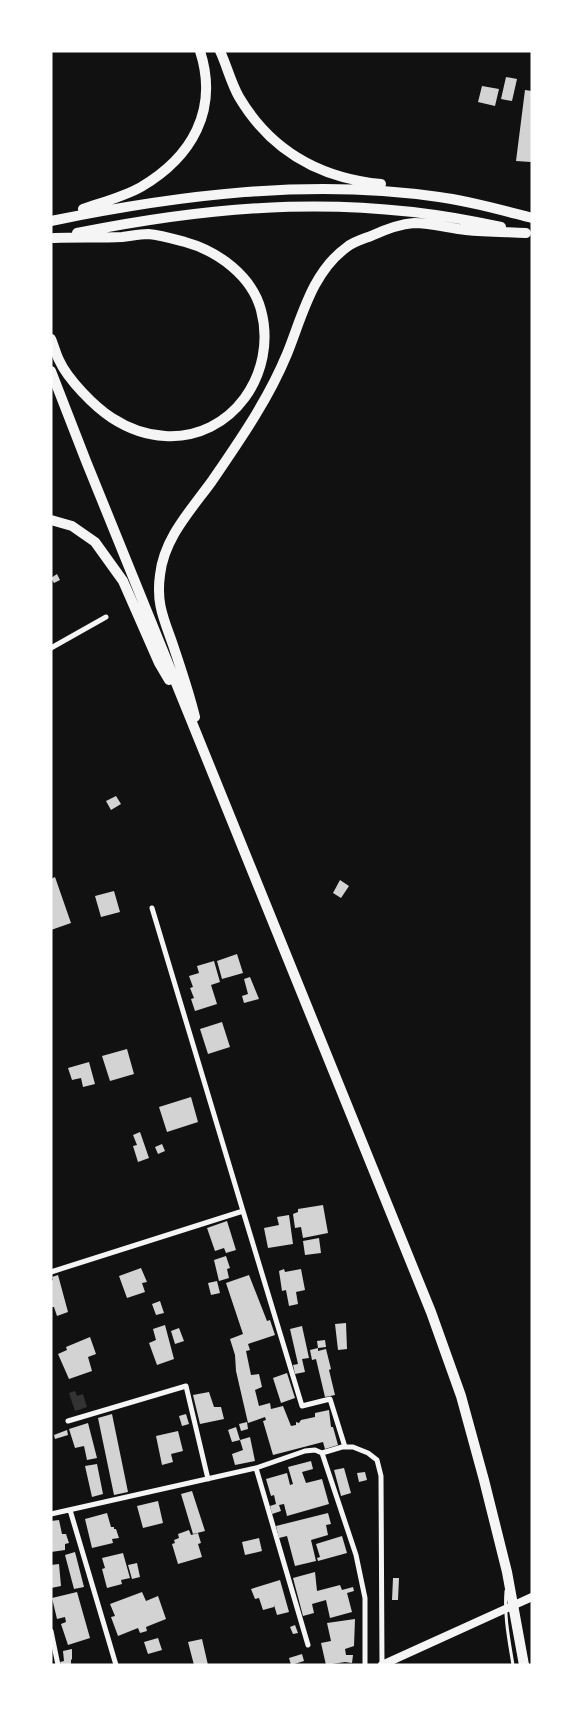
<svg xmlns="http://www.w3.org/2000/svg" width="583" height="1716" viewBox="0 0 583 1716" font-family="'Fira Sans Condensed',sans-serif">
	<rect width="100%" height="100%" fill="#111"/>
	<path fill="#333" d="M75 1391 77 1396 83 1394 87 1407 75 1411 69 1393Z"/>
	<path fill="#d3d3d3" d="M506 77 517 79 512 101 501 99Z
		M482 86 499 89 495 106 478 102Z
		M525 90 532 91 531 162 516 161Z
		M57 574 60 580 54 583 51 578Z
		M116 796 121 804 111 810 106 801Z
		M55 877 71 923 51 930V879Z
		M340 880 349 886 341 898 333 893Z
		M114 891 120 912 101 917 95 896Z
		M237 954 243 973 222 979 217 961Z
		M214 961 220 982 211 985 217 1004 195 1011 191 999 194 998 190 988 193 987 189 976 199 973 197 966Z
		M250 977 259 999 244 1003 242 996 248 994 244 979Z
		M222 1022 230 1047 208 1054 200 1029Z
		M127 1049 134 1074 110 1081 102 1056Z
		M89 1062 95 1084 83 1087 81 1078 72 1080 68 1068Z
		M191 1097 198 1122 167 1132 159 1107Z
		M140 1132 149 1158 138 1162 133 1146 137 1145 133 1135Z
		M162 1144 165 1151 158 1154 155 1147Z
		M323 1205 328 1233 303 1238 301 1227 295 1228 293 1214 298 1212V1209Z
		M289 1215 293 1244 268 1248 264 1228 279 1225 277 1217Z
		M227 1221 236 1250 226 1253 224 1248 215 1251 207 1228Z
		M319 1238 321 1253 305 1255 303 1241Z
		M226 1256 230 1268 227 1269 229 1278 219 1281 214 1260Z
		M141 1268 147 1282 142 1283 145 1292 127 1298 119 1276Z
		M284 1269 285 1272 301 1269 305 1290 296 1292 298 1304 289 1306 286 1290 282 1291 279 1271Z
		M58 1275 68 1312 57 1316 54 1307H52L51 1305V1281L53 1280 52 1277Z
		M249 1275 267 1321 270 1320 275 1335 248 1344 250 1350 246 1351 251 1375 259 1374 262 1387 255 1390 259 1406 270 1403 271 1409 283 1406 291 1426 296 1425V1422L299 1423 301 1420 315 1417V1413L329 1410 331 1427H333L338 1445 325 1449 323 1442 273 1455 263 1421 266 1420 265 1417 248 1423 236 1371 235 1355 230 1339 243 1334 226 1283Z
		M217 1281 220 1293 211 1295 208 1283Z
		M160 1301 164 1313 156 1315 152 1304Z
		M346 1323 347 1349 338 1350 335 1324Z
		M165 1325 174 1359 157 1365 149 1343 156 1340 153 1329Z
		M302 1326 309 1358 302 1359 305 1372 295 1374 293 1365 298 1364 290 1329Z
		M179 1328 184 1341 175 1344 171 1331Z
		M90 1337 96 1354 88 1357 92 1371 69 1379 58 1354 67 1350 66 1347Z
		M325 1340 326 1347 318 1348 317 1341Z
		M318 1348V1351L326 1349 331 1369 329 1370 335 1395 325 1397 316 1359 312 1360 310 1350Z
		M287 1373 295 1398 281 1403 273 1378Z
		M209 1392 214 1407H221L224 1419 200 1424 193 1395Z
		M112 1414 128 1492 114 1495 98 1418Z
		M186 1414 189 1424 182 1426 179 1416Z
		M247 1422 248 1429 241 1431 239 1424Z
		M88 1423 97 1458 87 1460 84 1446 75 1448 69 1429Z
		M236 1427 240 1440 232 1442 228 1430Z
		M67 1430 68 1435 55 1439 54 1435Z
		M178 1431 183 1451 171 1454 173 1462 162 1465 156 1436Z
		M250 1437 255 1461 235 1465 232 1454 243 1450 240 1440Z
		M311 1461 313 1469 302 1472 306 1483 322 1479 329 1504 287 1516 284 1504 279 1505 281 1511 272 1514 270 1506 276 1504 274 1495 271 1496 266 1479 287 1473 290 1485 293 1484 288 1467Z
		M97 1464 103 1494 92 1497 85 1466Z
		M344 1468 351 1493 341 1496 334 1470Z
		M365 1472 367 1480 359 1482 357 1473Z
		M192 1491 205 1531 193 1534 181 1494Z
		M158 1501 163 1523 143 1528 137 1506Z
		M107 1513 111 1527H114V1529H116L119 1538 112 1539 113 1543 92 1548 85 1519Z
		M328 1513 331 1524 326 1525 328 1535 311 1540 316 1561 295 1566 287 1536 279 1538 276 1526Z
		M59 1520 62 1534H66L69 1543 65 1544V1550L51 1552V1521Z
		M189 1530 191 1535 198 1533 201 1543 198 1544 202 1557 178 1564 172 1544 175 1543 174 1540 179 1538 178 1534Z
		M342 1536 347 1553 318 1561 317 1558 320 1557 316 1544Z
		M259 1538 262 1551 245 1555 242 1542Z
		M75 1552 84 1587 74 1589 65 1555Z
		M123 1553 130 1578 121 1580 122 1584 107 1588 102 1569 105 1568 102 1558Z
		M137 1563 140 1577 132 1579 128 1565Z
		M59 1564 61 1586 51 1588V1565Z
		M315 1572 317 1591 340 1585 342 1590 353 1587 354 1591 347 1593 352 1612 330 1618 326 1600 312 1604 314 1613 303 1616 293 1578Z
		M393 1578H399L398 1600H392Z
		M280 1580 289 1612 277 1615 274 1605V1607L263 1610 259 1598 255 1599 251 1589Z
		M77 1592 90 1638 68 1645 61 1624 66 1622 65 1617 57 1619 52 1598Z
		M142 1592 146 1601 158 1596 166 1619 146 1627 147 1631 140 1633 138 1628 118 1636 111 1617 115 1616 110 1604Z
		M355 1619 354 1646 345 1649 346 1655H353L352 1663 345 1662 326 1665 321 1643 331 1641 327 1623Z
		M295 1625 298 1633 293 1634 290 1627Z
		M158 1638 162 1650 148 1654 144 1642Z
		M202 1639 208 1665H194L188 1642Z
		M72 1649V1659L71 1660V1665H61L60 1662 64 1661 63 1651Z
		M302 1654 304 1661 291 1665 289 1658Z"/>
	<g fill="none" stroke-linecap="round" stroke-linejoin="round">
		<path stroke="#f5f5f5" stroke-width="3" d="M506 1591C504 1616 509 1640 513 1665"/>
		<path stroke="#f5f5f5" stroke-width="5" d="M51 648 106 617
			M152 908 243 1211
			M51 1272 243 1211 302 1406 330 1399 345 1447
			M68 1421 186 1386 208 1479
			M322 1453 342 1447H353L368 1453 377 1460 381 1476 382 1665
			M256 1468 308 1645
			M70 1510 116 1665
			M51 1514 256 1468 305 1451 315 1450 322 1453 356 1555 365 1598V1665
			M51 1631 58 1665"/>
		<path stroke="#f5f5f5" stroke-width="8" d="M382 1665 532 1597"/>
		<path stroke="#f5f5f5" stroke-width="10" d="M220 51C227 66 231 83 239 97 271 151 320 178 381 184
			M83 209C103 202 123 197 141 187 192 157 219 110 200 51
			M51 221C178 195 310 178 439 197 470 201 501 210 532 218
			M77 233C221 204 356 194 501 227
			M51 339C54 346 56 354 59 360 68 380 95 407 112 418 129 429 145 435 165 436 232 440 278 373 261 310 252 276 218 251 185 242 174 239 160 235 148 234 139 234 131 236 122 237 99 238 76 237 54 238
			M51 371 86 461 431 1312 461 1396 484 1480 507 1572 524 1665
			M51 520 72 526 95 542 123 581 159 663 169 680
			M195 717C189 692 181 669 173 645 164 619 156 604 160 575 164 538 191 510 212 481 240 440 268 400 287 354 302 317 312 272 347 247 353 242 363 239 371 236 384 230 399 224 414 223 431 223 449 228 466 230 486 232 506 232 526 233"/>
	</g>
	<rect width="583" height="1716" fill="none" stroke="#ffffff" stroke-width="105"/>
</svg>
